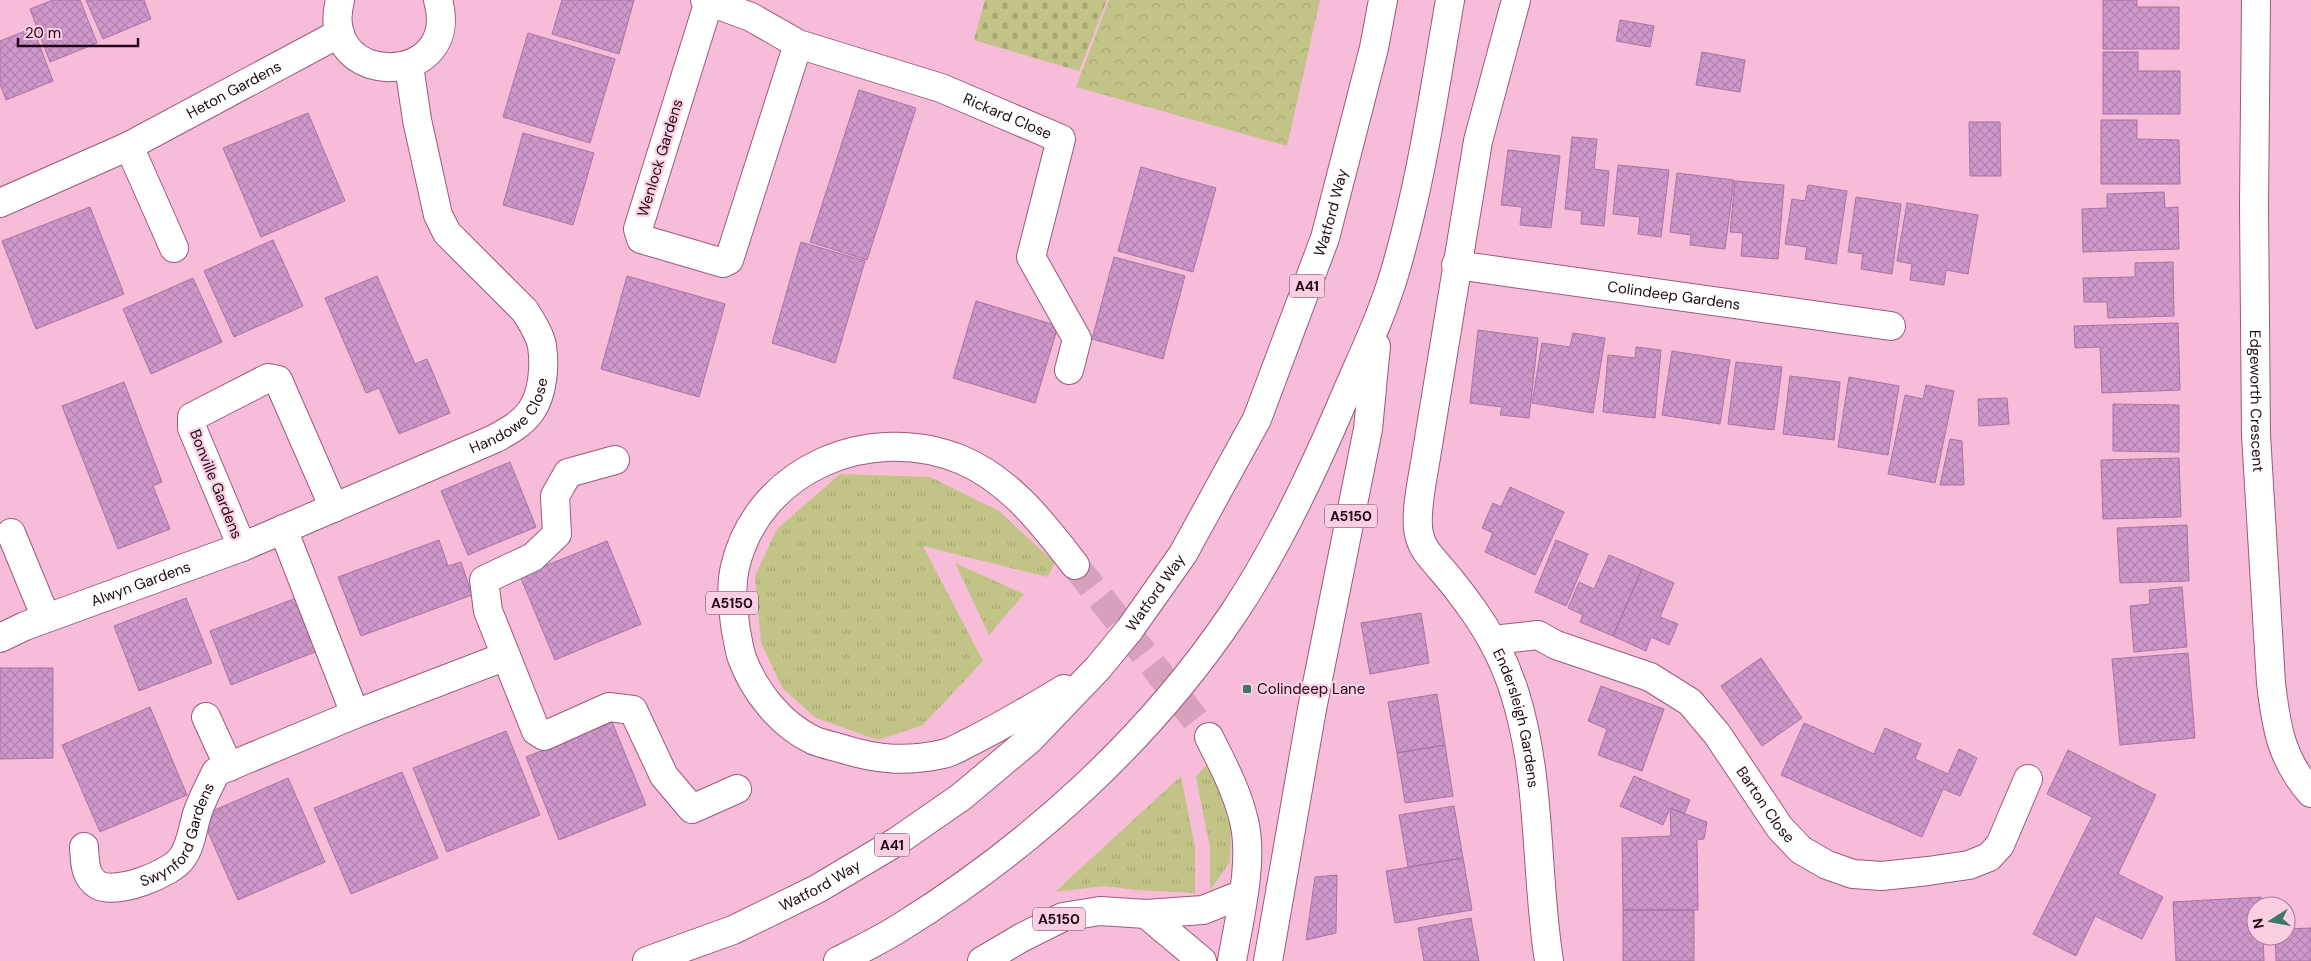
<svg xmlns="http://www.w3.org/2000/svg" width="2311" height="961" viewBox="0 0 2311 961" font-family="'DM Sans',sans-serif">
	<defs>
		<pattern id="grass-tufts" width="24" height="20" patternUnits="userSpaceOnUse" patternTransform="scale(1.25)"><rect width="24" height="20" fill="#c2c487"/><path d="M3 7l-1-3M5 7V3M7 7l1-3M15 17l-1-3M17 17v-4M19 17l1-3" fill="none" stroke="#a6a774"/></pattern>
		<pattern id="forest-crowns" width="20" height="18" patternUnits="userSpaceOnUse" patternTransform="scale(1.25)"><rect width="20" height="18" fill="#c2c487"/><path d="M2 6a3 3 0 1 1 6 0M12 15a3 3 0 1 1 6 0" fill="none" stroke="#a6a774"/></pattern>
		<pattern id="cemetery-stones" width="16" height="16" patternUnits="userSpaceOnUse" patternTransform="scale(1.25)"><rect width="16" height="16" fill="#c2c487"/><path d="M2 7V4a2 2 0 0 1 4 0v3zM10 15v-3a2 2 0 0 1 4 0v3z" fill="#a6a774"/></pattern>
		<pattern id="building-cross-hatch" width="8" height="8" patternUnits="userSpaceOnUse" patternTransform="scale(1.25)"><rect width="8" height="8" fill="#cf98cb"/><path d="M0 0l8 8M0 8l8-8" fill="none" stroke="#b182ad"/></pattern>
	</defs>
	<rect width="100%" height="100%" fill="#f7bcd8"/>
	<path fill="url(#grass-tufts)" d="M840 474 930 477 999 511 1055 563 1047 577 923 546 983 661 923 725 878 740 816 718 783 689 761 643 755 576 777 529Z
		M955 563 1024 594 989 635Z
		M1208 763 1225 795 1231 826 1230 862 1210 890V848L1196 777Z
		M1181 776 1195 848V893L1136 890 1104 886 1055 892Z"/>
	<path fill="url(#forest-crowns)" d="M1109 0H1320L1287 146 1076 87Z"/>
	<path fill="url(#cemetery-stones)" d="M985 0H1107L1079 71 974 40Z"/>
	<path fill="url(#building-cross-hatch)" stroke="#a973a5" d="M53 0H80L97 43 50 62 30 9Z
		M86 0H144L151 19 103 39Z
		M562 0H634L619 54 552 34Z
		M2103 0H2137V7H2179V49H2103Z
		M1620 20 1654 26 1650 47 1616 41Z
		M33 28 53 81 6 100 0 84V41Z
		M528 33 615 59 590 143 503 117Z
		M1702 52 1745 60 1740 92 1696 85Z
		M2103 52H2138V71H2180V114H2103Z
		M859 90 916 108 867 260 810 242Z
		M308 113 345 201 261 237 223 148Z
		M2101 120H2137V139L2179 140 2180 184H2101Z
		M1969 122H2000L2001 176H1970Z
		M523 133 594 153 573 225 503 205Z
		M1572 137 1597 139 1594 169 1609 171 1604 226 1581 224 1582 211 1565 209Z
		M1508 150 1560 156 1551 228 1520 225 1522 207 1501 205Z
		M1618 165 1669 170 1661 237 1638 234 1640 217 1613 214Z
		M1141 167 1216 188 1193 272 1118 251Z
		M1677 173 1734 180 1725 249 1690 245 1691 235 1670 232Z
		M1735 181 1784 185 1778 259 1741 256 1743 233 1730 232Z
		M1808 185 1847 191 1836 264 1805 259 1807 247 1785 244 1792 199 1805 201Z
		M2164 192 2165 208 2178 207 2179 249 2083 252 2082 209 2107 208V194Z
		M1856 197 1901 204 1892 274 1861 269 1863 254 1848 252Z
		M1907 203 1978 215 1968 274 1946 270 1944 285 1910 280 1912 264 1897 261Z
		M90 207 124 294 36 329 2 241Z
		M273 240 303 306 234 337 204 271Z
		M801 242 865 261 835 363 772 343Z
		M1114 257 1185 276 1163 359 1092 339Z
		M2173 262 2174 316 2108 318 2107 302H2084L2083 278 2135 277V263Z
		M377 276 415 364 427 359 450 413 399 434 379 388 366 393 325 298Z
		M627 276 725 304 699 397 601 369Z
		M193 278 222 342 151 374 123 309Z
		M976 301 1058 326 1035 403 953 378Z
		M2178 323 2180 390 2102 393 2100 347 2075 348 2074 326Z
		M1478 330 1538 338 1529 418 1500 415 1502 407 1470 403Z
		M1573 333 1605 338 1593 413 1532 403 1542 343 1570 347Z
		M1636 347 1661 350 1655 418 1603 412 1608 355 1635 358Z
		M1672 351 1730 360 1720 424 1662 415Z
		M1736 362 1782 367 1774 430 1728 424Z
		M1790 376 1840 382 1834 440 1783 434Z
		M1849 377 1899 386 1888 455 1838 447Z
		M124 382 162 482 153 486 170 529 118 549 62 406Z
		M1926 385 1954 391 1935 483 1888 474 1905 395 1923 399Z
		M2007 398 2009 424 1979 426 1978 399Z
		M2113 404 2179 405V452L2113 451Z
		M1950 439 1962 441 1964 485H1940Z
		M2179 458 2181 517 2103 519 2101 460Z
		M510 462 536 527 468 555 441 491Z
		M1510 487 1564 512 1535 575 1485 552 1493 533 1482 528 1493 503 1501 507Z
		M2187 525 2189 581 2120 583 2117 528Z
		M439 540 448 566 461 562 472 595 361 636 338 577Z
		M1556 540 1588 554 1566 606 1535 592Z
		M607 541 641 624 555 660 520 576Z
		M1609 555 1642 569 1613 636 1580 622 1583 615 1568 608 1579 582 1594 589Z
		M1642 569 1674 583 1660 617 1678 624 1669 645 1651 637 1646 651 1613 636Z
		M2182 587 2187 647 2134 652 2130 606 2150 604 2149 590Z
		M299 597 320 650 231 685 210 631Z
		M186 598 212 663 139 691 114 626Z
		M1421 613 1429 663 1370 674 1361 623Z
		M2188 653 2195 738 2120 745 2112 659Z
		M1761 658 1802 718 1762 746 1721 686Z
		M0 668H53V758L0 759Z
		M1601 686 1664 709 1642 771 1598 755 1607 729 1588 721Z
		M1437 694 1445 745 1397 753 1388 702Z
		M150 707 187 795 100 832 62 745Z
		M612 722 646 805 559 840 526 757Z
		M1804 723 1874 754 1885 728 1921 744 1915 759 1948 774 1959 749 1977 758 1960 796 1943 789 1922 837 1781 775Z
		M506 731 540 815 447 852 413 768Z
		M1445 745 1453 796 1405 803 1397 753Z
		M2068 750 2156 795 2118 874 2163 897 2142 939 2095 916 2076 956 2033 934 2092 817 2047 794Z
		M402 772 438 858 351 894 314 808Z
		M1634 776 1690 800 1684 814 1670 808 1663 825 1620 806Z
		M288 778 325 862 238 900 201 816Z
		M1454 806 1463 858 1408 867 1399 815Z
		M1670 808 1707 822 1704 839 1697 840 1698 910H1623L1622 838 1671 836Z
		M1463 858 1472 910 1395 923 1386 871Z
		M1337 875 1336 933 1306 940 1315 877Z
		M2261 897V906H2256V936H2263L2264 961H2176L2173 902Z
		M1623 910H1694V961H1623Z
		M1471 918 1479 961H1424L1418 928Z
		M2311 928V961H2276L2275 936H2286V929Z"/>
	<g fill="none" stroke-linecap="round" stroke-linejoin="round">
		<path stroke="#d7a1bb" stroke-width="28" stroke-dasharray="28 14" stroke-linecap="butt" d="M1075 565 1209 737"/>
		<g stroke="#9b5a7b" stroke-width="30">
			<g id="minor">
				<path d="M340 0C317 90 463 89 438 0"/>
				<path id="s1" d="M705 0 751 17 798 44 941 88 1061 139 1031 257 1077 339 1069 370"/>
				<path id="s2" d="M1516 0 1478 141 1427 451C1424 472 1414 513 1419 534 1423 551 1430 555 1440 568 1452 581 1463 596 1473 610 1491 635 1506 665 1515 694 1542 781 1535 872 1549 961"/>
				<path id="s3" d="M2256 0 2254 206 2256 435 2271 683C2276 726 2281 759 2311 793"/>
				<path d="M709 1 638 229 641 239 723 263 729 260 798 44"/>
				<path d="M129 146 174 248"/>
				<path id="s4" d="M0 203 129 146 340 33"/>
				<path id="s5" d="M1456 265 1891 326"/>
				<path d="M615 460 568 473 555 496 557 534 533 557 484 580 488 611 536 731 544 736 609 707 633 710 664 776 692 809 737 789"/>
				<path d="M11 533 46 618"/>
				<path d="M242 547 192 428V417L268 378 278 380 334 508"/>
				<path id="s6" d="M0 638 25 626 242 547 494 439C507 432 522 424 531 411 543 394 545 366 542 346 540 334 531 321 525 311L447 233 438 215 417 120 409 65"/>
				<path id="s7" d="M1493 640 1538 635 1556 645 1650 677 1690 702 1717 734 1780 828 1801 850 1827 865 1853 874 1882 876 1928 871 1969 865 1989 857 2000 845 2028 779"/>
				<path d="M355 714 506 656"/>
				<path d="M206 717 229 767"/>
				<path id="s8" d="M84 847C85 860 84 877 98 885 117 895 171 874 182 858 191 846 193 827 197 814 202 799 209 786 216 772L355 714 283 529"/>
			</g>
		</g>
		<g stroke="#9b5a7b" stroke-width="30">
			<path id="major" d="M982 961 1021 938 1063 917 1100 911 1146 914 1202 961"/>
		</g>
		<g stroke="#9b5a7b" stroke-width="30">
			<g id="highway">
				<path d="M1064 689C1034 707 1004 725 972 741 963 745 953 752 943 754 907 762 878 760 843 749 833 746 822 744 813 740 781 725 754 691 742 658 739 650 738 640 736 631 733 610 730 588 735 567 758 468 871 422 962 460 1011 481 1044 525 1075 565"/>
				<path d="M1209 737C1223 765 1237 791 1244 821 1254 862 1239 919 1232 961"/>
				<path d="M1146 914 1203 910 1243 894"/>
				<path id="s9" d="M647 961 733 930 817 889 896 842 961 797 1029 740 1098 668 1130 629 1183 554 1257 419 1325 238 1374 48 1383 0"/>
				<path d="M838 961C859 950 881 940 901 927 1030 847 1148 740 1233 614 1276 550 1310 478 1340 408 1359 363 1380 321 1394 275 1421 185 1434 92 1450 0"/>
				<path d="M1268 961 1312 709 1368 429 1376 346"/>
			</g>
		</g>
		<use href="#minor" stroke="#fff" stroke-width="28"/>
		<use href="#major" stroke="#fff" stroke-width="28"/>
		<use href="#highway" stroke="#fff" stroke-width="28"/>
	</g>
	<rect fill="#3c7964" stroke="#fbcee3" stroke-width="2" x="1242" y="684" width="10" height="10" rx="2.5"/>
	<g text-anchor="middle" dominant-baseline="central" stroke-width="4.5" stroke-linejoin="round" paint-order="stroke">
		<g fill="#fbcee3" stroke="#624353" stroke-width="1">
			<rect x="1289.5" y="274.5" width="35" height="23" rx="4"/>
			<rect x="1325" y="504.5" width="52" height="23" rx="4"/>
			<rect x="706" y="591.5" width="52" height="23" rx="4"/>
			<rect x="874.5" y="833.5" width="35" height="23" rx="4"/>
			<rect x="1033" y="907.5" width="52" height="23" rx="4"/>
		</g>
		<g font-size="14" font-weight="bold" fill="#200715">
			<text x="1307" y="286">A41</text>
			<text x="1351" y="516">A5150</text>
			<text x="732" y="603">A5150</text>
			<text x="892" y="845">A41</text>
			<text x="1059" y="919">A5150</text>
		</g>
		<g font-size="15" fill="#200715" stroke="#fbcee3">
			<text stroke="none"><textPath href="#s4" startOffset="260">Heton Gardens</textPath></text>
			<text stroke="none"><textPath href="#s1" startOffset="325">Rickard Close</textPath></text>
			<text transform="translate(660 158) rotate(-73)">Wenlock Gardens</text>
			<text stroke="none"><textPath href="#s9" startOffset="1060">Watford Way</textPath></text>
			<text stroke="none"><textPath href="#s5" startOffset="220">Colindeep Gardens</textPath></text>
			<text stroke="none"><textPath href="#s3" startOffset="401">Edgeworth Crescent</textPath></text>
			<text stroke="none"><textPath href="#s6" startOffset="561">Handowe Close</textPath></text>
			<text transform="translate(216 484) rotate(68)">Bonville Gardens</text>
			<text stroke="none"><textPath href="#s6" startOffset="151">Alwyn Gardens</textPath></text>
			<text stroke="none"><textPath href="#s9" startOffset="639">Watford Way</textPath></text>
			<text stroke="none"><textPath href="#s2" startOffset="756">Endersleigh Gardens</textPath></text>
			<text stroke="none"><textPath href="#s7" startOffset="340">Barton Close</textPath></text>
			<text stroke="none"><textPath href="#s8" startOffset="150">Swynford Gardens</textPath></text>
			<text stroke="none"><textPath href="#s9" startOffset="189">Watford Way</textPath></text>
		</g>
		<g font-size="15" fill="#200715" stroke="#fbcee3" text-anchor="start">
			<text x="1257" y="689">Colindeep Lane</text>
		</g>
	</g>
	<g transform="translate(2271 921) rotate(259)"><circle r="24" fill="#fbcee3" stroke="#a37e91"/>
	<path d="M0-4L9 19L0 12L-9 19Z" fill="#3c7964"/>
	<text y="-8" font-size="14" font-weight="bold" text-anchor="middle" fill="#200715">N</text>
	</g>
	<path d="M18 38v8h120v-8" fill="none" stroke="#200715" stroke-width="2.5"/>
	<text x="25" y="38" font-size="15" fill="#200715" stroke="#fbcee3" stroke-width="4" paint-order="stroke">20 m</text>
</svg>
